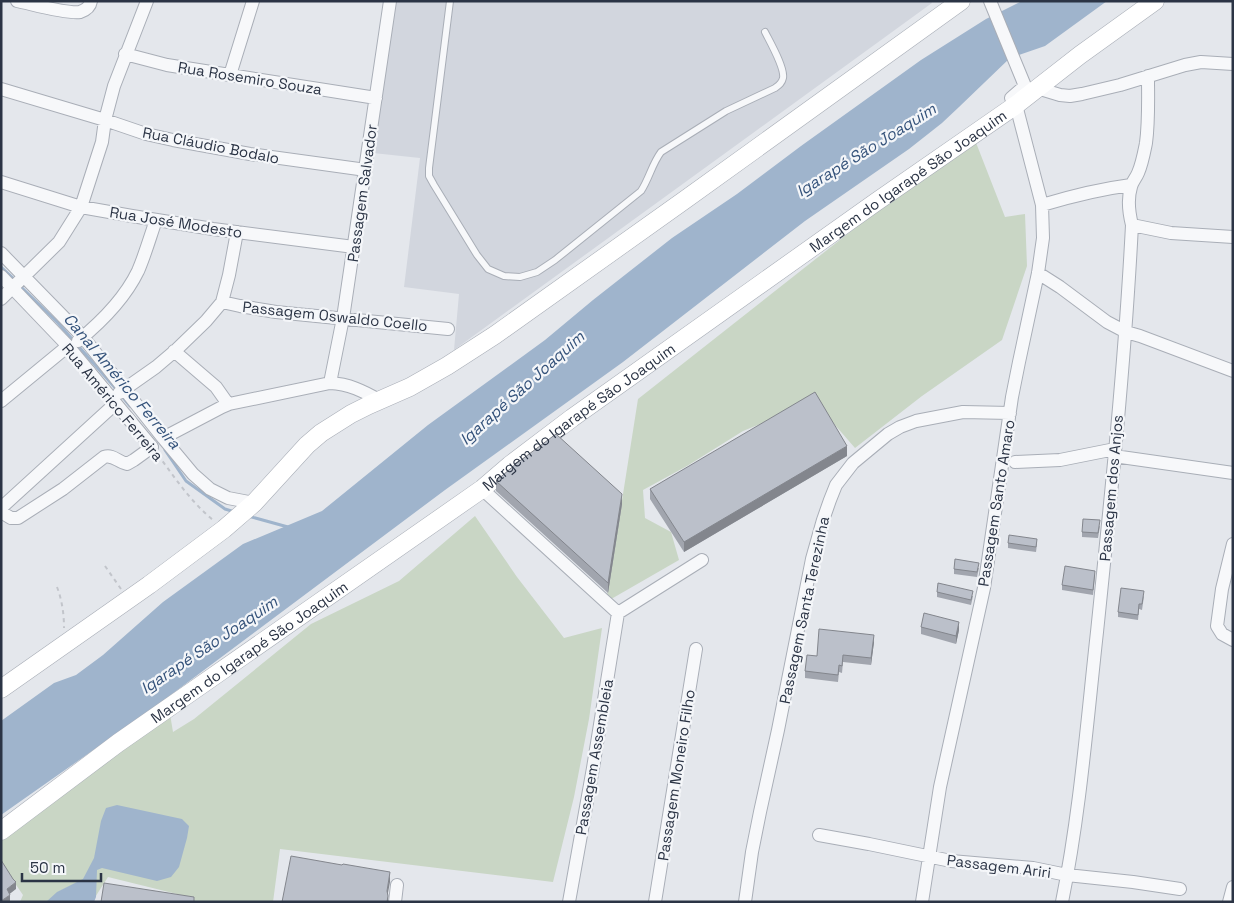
<svg xmlns="http://www.w3.org/2000/svg" width="1234" height="903" viewBox="0 0 1234 903" font-family="'Space Grotesk',sans-serif">
	<rect width="100%" height="100%" fill="#e4e7ec"/>
	<path fill="#d2d6de" d="M396 1H931L932 3 454 350 459 294 404 287 420 158 373 153Z"/>
	<path fill="#c9d6c5" d="M973 135 1005 217 1025 214 1027 266 1002 340 922 396 855 448 815 402 743 431 687 466 643 490 645 518 671 532 679 560 606 602 638 399Z
		M475 516 517 577 564 638 602 628 589 719 574 797 553 882 280 849 273 902H191L185 896 108 877 92 902H20L23 895 1 863V840L170 714 173 732 194 719 311 624 399 581Z"/>
	<path fill="#9fb4cc" d="M1022 1H1107L1045 46 1010 58 959 107 942 123 909 149 805 221 623 362 445 490 156 706 1 815V721L54 683 76 675 103 655 163 602 243 544 322 511 428 425 545 340 593 300 672 238 737 194 801 146 921 60 986 19Z
		M117 805 182 819 189 826 187 838 179 867 171 877 157 881 102 868 97 870 96 897 94 902H46L57 892 83 879 94 858 101 821 106 808Z"/>
	<g fill="none" stroke-linecap="round" stroke-linejoin="round">
		<path stroke="#9fb4cc" stroke-width="3" d="M1 267 15 280
			M19 285 58 323 117 390
			M121 395 130 406
			M165 450 186 481 225 509 235 512
			M248 516 288 527"/>
		<g stroke="#a9aeb7" stroke-width="8">
			<path id="lane" d="M450 1 429 168V176L434 185 477 255 488 269 504 276 520 277 537 272 555 260 641 191C649 179 652 164 661 152L726 111 775 88C779 85 782 83 783 78 785 68 770 42 765 32"/>
		</g>
		<g stroke="#a9aeb7" stroke-width="14">
			<path id="street" d="M17 1C32 4 66 14 80 12 86 10 90 7 91 1
				M990 1 1025 86 1011 98
				M125 54 167 65 376 98
				M230 75 253 1
				M1037 88 1060 95 1070 96 1082 94 1120 85 1185 65 1201 62 1233 64
				M1 89 105 120 146 134 173 140 250 154 366 170
				M1 182 81 207 132 216 213 229 354 247
				M1042 205C1072 196 1100 189 1131 185
				M1132 225 1171 233 1233 237
				M1 253 83 337 163 438 193 474 210 489 228 498 254 503
				M1038 273 1060 287 1107 322 1126 332 1140 336 1233 371
				M1 276 68 346 152 447 134 460 127 464C118 462 113 454 104 457L63 489 18 518H11L1 512
				M1 299 59 242 81 207 102 142 105 120 114 86 147 1
				M222 302 240 306 276 312 448 329
				M78 341C100 323 125 298 138 271 145 255 150 237 156 220
				M174 351 216 387 228 404
				M330 383 343 318 390 1
				M119 393 156 367 176 350 206 321 222 302 229 275 237 232
				M1 401 68 346
				M163 438 222 407 229 404 330 383C349 384 363 391 379 400
				M1114 456 1233 473
				M1015 462 1060 460 1115 449
				M482 489 618 613 593 768 569 902
				M1 508 115 404
				M1233 544 1222 589 1217 626 1222 634 1233 640
				M618 613 702 560
				M819 835 869 844 951 861 1033 868 1067 875 1133 882 1180 889
				M395 902 397 885
				M655 902 696 649
				M745 902 752 852 760 812 778 730 812 559 823 520 830 500 836 485 853 463 888 434 900 427 916 421 963 412 1010 413
				M922 902 940 787 984 588 1012 397 1019 362 1038 273 1043 238 1042 205 1016 105
				M1062 902C1080 813 1087 722 1097 632 1111 497 1125 361 1132 225 1129 213 1127 200 1131 187 1132 182 1136 178 1138 173 1142 164 1144 153 1146 143 1149 121 1148 98 1148 76
				M1229 902 1233 887"/>
		</g>
		<g stroke="#a9aeb7" stroke-width="19">
			<g id="secondary">
				<path d="M1 689 149 585 224 529 254 503 307 445 321 433 351 414 369 405 410 387 447 366 495 335 686 199 961 1"/>
				<path id="s1" d="M1 831 118 743 482 489 510 465 572 418 876 202 1016 105 1080 55 1155 1"/>
			</g>
		</g>
		<path stroke="#c2c5cb" stroke-width="2" stroke-dasharray="4 4" stroke-linecap="butt" d="M158 455C175 478 191 502 213 520
			M105 566 121 589
			M57 587C62 600 64 614 64 628"/>
		<use href="#lane" stroke="#f7f8fa" stroke-width="6"/>
		<use href="#street" stroke="#f7f8fa" stroke-width="12"/>
		<use href="#secondary" stroke="#fff" stroke-width="18"/>
	</g>
	<path fill="#a1a5ae" d="M847 456 684 552 650 499V489Z
		M496 481 622 504 608 593 496 491Z
		M1100 526 1098 538 1082 537V532Z
		M1008 543 1037 544 1036 552 1008 548Z
		M979 568 977 577 954 574V569Z
		M1095 576 1093 595 1062 590V585Z
		M937 592 973 596 971 605 937 597Z
		M1144 596 1142 610 1139 609 1138 620 1118 617V612Z
		M921 627 959 630 956 644 921 634Z
		M874 642 871 665 843 662 842 673 839 672 838 682 805 678V671L817 656Z"/>
	<path fill="#83868d" d="M847 446V456L684 552V542Z
		M622 494V504L608 593V583Z
		M959 622V630L956 644V636Z
		M874 635V642L871 665V658Z
		M390 872V882L387 898 388 896V902H387V891Z
		M16 882V889L7 896V889Z
		M10 895V901L1 902V901Z"/>
	<path fill="#bbc0ca" stroke="#83868d" d="M815 392 847 446 684 542 650 489Z
		M556 434 622 494 608 583 496 481 517 463Z
		M1083 519 1100 520 1098 533 1082 532Z
		M1009 535 1037 539 1036 547 1008 543Z
		M955 559 979 563 977 572 954 569Z
		M1065 566 1095 571 1093 590 1062 585Z
		M938 583 973 591 971 600 937 592Z
		M1121 588 1144 591 1142 604H1139L1138 615 1118 612Z
		M924 613 959 622 956 636 921 627Z
		M819 629 874 635 871 658 843 655 842 666 839 665 838 675 805 671 807 655 817 656Z
		M291 856 342 865 343 864 390 872 387 891 388 896 387 902H282Z
		M1 860 13 879 16 882 7 889 10 895 1 901Z
		M104 883 194 897V902H101Z"/>
	<g text-anchor="middle" dominant-baseline="central" stroke-width="4.5" stroke-linejoin="round" paint-order="stroke">
		<g font-size="15" fill="#2b3445" stroke="#f4f6f9">
			<text transform="translate(250 78) rotate(9)">Rua Rosemiro Souza</text>
			<text transform="translate(211 145) rotate(11)">Rua Cláudio Bodalo</text>
			<text stroke="none"><textPath href="#s1" startOffset="1116">Margem do Igarapé São Joaquim</textPath></text>
			<text transform="translate(362 193) rotate(-82)">Passagem Salvador</text>
			<text transform="translate(176 222) rotate(9)">Rua José Modesto</text>
			<text transform="translate(335 316) rotate(6)">Passagem Oswaldo Coello</text>
			<text transform="translate(113 402) rotate(50)">Rua Américo Ferreira</text>
			<text stroke="none"><textPath href="#s1" startOffset="711">Margem do Igarapé São Joaquim</textPath></text>
			<text transform="translate(1111 488) rotate(-85)">Passagem dos Anjos</text>
			<text transform="translate(996 503) rotate(-81)">Passagem Santo Amaro</text>
			<text transform="translate(804 610) rotate(-78)">Passagem Santa Terezinha</text>
			<text stroke="none"><textPath href="#s1" startOffset="306">Margem do Igarapé São Joaquim</textPath></text>
			<text transform="translate(594 757) rotate(-80)">Passagem Assembleia</text>
			<text transform="translate(676 775) rotate(-81)">Passagem Moneiro Filho</text>
			<text transform="translate(999 866) rotate(7)">Passagem Ariri</text>
		</g>
		<g font-size="16" font-style="italic" fill="#34527a" stroke="#f4f6f9">
			<text transform="translate(866 150) rotate(-32)">Igarapé São Joaquim</text>
			<text transform="translate(122 381) rotate(50)">Canal Américo Ferreira</text>
			<text transform="translate(522 388) rotate(-42)">Igarapé São Joaquim</text>
			<text transform="translate(209 645) rotate(-34)">Igarapé São Joaquim</text>
		</g>
	</g>
	<rect width="1234" height="903" fill="none" stroke="#2b3445" stroke-width="5"/>
	<path d="M22 873v8h79v-8" fill="none" stroke="#2b3445" stroke-width="2.5"/>
	<text x="30" y="873" font-size="15" fill="#2b3445" stroke="#f4f6f9" stroke-width="4" paint-order="stroke">50 m</text>
</svg>
